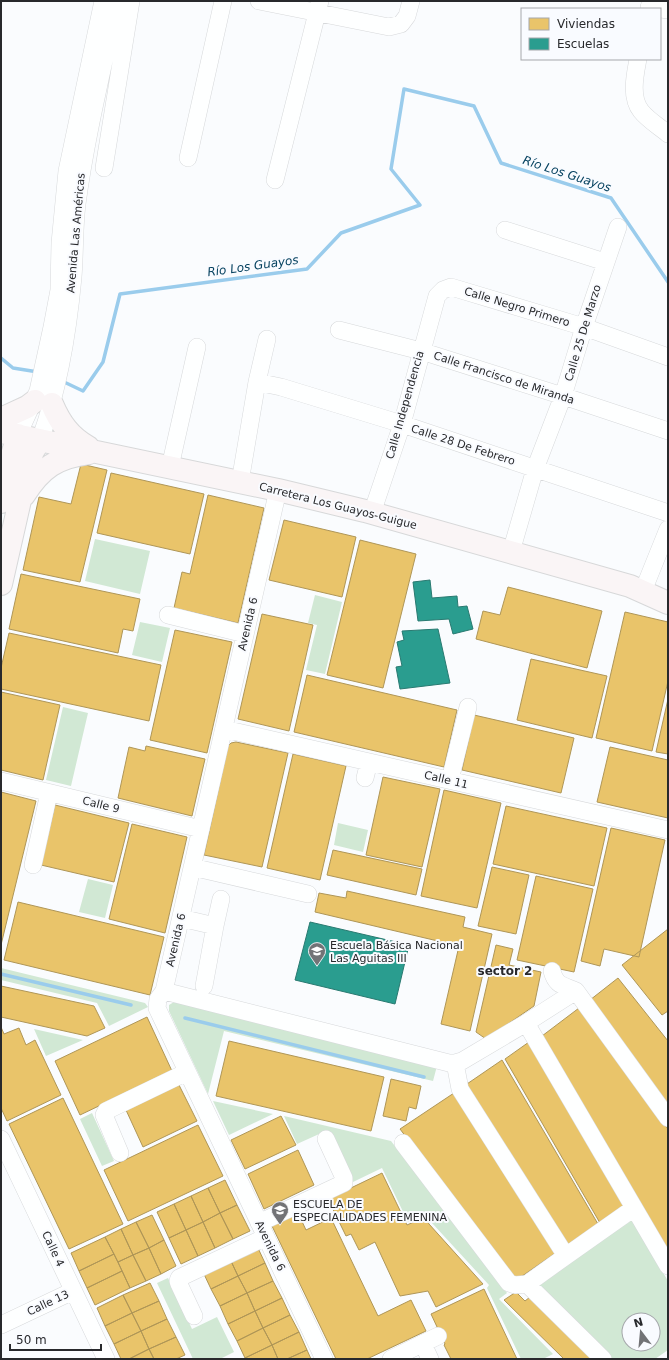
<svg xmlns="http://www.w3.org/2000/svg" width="669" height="1360" viewBox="0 0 669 1360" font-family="'DejaVu Sans',sans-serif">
	<rect width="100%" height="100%" fill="#fafcfe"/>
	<path fill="#d1e8d4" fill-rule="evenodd" d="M95 539 150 551 140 594 85 581Z
		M315 595 342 602 325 674 306 670 317 625 308 623Z
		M140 622 170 628 162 662 132 655Z
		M63 707 88 713 71 786 46 780Z
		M338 823 368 830 363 852 334 845Z
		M88 879 113 885 105 918 79 912Z
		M1 968 145 1003 148 1007 109 1026 97 1003 1 980Z
		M174 1002 437 1066 433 1081 224 1031 208 1094 169 1011V1005Z
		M34 1029 83 1040 46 1056Z
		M213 1101 273 1114 229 1135Z
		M92 1113 114 1161 102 1166 80 1119Z
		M284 1116 391 1141 507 1293 499 1299 553 1354 543 1359H521L487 1288 489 1285 432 1223 427 1212 408 1222 382 1168 353 1182 328 1130 297 1144Z
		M632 1220 668 1281V1350L655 1359H613L538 1284ZM629 1320H653V1344H629Z
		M168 1278 192 1329 217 1317 234 1352 220 1359H193L157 1283Z"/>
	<path fill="#e9c46a" stroke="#af9657" d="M81 464 107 470 80 582 23 570 39 497 71 504Z
		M111 473 204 494 190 554 97 533Z
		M208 495 264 508 238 623 174 608 182 572 190 574Z
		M284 520 356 537 342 597 269 580Z
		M360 540 416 554 383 688 327 675Z
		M21 574 140 599 133 631 123 629 118 653 9 629Z
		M508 587 602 611 587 668 476 639 483 611 500 615Z
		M625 612 668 622V681L652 751 596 738Z
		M262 614 313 625 289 731 238 719Z
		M175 630 232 642 207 753 150 740Z
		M9 633 161 665 149 721 1 689V668Z
		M531 659 607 676 592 738 517 720Z
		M307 675 457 710 444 767 294 732Z
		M1 692 60 705 43 780 1 770Z
		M668 699V754L656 752Z
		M474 715 574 738 561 793 462 770Z
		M236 742 288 753 262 867 204 855 228 746 231 743Z
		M146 746 205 759 192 816 118 798 129 747 145 751Z
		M610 747 668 760V818L597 802Z
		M293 754 346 766 320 880 267 868Z
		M383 777 440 789 422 867 366 855Z
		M444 790 501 803 477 908 421 896Z
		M1 792 36 801 1 945Z
		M55 805 129 823 114 882 41 865Z
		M506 806 607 828 594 886 493 864Z
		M132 824 187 837 165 933 109 919Z
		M611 828 665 840 639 957 604 949 600 966 581 961Z
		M333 850 422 869 416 895 327 875Z
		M492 867 529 875 516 934 478 926Z
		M536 876 593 889 574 972 517 960Z
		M347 891 465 917 463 927 492 934 470 1031 441 1024 459 946 315 912 319 893 346 898Z
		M18 902 164 937 150 995 4 960Z
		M668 929V1011L662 1015 622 965Z
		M496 945 513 949 509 965 541 972 534 1006 486 1039 476 1032Z
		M618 978 668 1041V1107L590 1000Z
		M1 986 94 1006 105 1028 87 1036 1 1017Z
		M579 1008 668 1129V1252L542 1036Z
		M147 1017 172 1071 80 1115 55 1061Z
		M1 1027 4 1034 19 1028 26 1045 35 1040 61 1095 7 1121 1 1108Z
		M229 1041 384 1077 371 1131 216 1096Z
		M529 1042 625 1206 600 1223 505 1059Z
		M502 1060 598 1224 567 1245 464 1086Z
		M391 1079 421 1086 416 1109 409 1107 406 1121 383 1116Z
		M179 1085 197 1121 143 1147 126 1110Z
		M454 1093 557 1252 515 1281 400 1129Z
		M63 1098 123 1224 69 1249 9 1124Z
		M281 1116 296 1145 245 1169 231 1140Z
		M198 1125 223 1176 128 1221 104 1170Z
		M298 1150 314 1185 264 1209 248 1174Z
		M382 1173 407 1225 425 1217 429 1224 483 1284 436 1307 428 1291 400 1296 375 1242 359 1250 351 1234 346 1236 328 1199Z
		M225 1180 237 1205 220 1213 208 1188Z
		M208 1188 220 1213 203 1222 191 1196Z
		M191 1196 203 1222 186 1230 174 1204Z
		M174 1204 186 1230 169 1238 157 1212Z
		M237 1205 250 1231 233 1239 220 1213Z
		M220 1213 233 1239 215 1248 203 1222Z
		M298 1213 306 1230 331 1218 378 1316 411 1300 426 1331 367 1359H336L272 1226Z
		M152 1215 164 1240 149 1248 136 1222Z
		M136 1222 149 1248 133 1255 121 1229Z
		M203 1222 215 1248 198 1256 186 1230Z
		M121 1229 133 1255 118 1262 105 1237Z
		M186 1230 198 1256 181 1264 169 1238Z
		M105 1237 114 1254 79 1271 71 1253Z
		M164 1240 176 1266 161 1274 149 1248Z
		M257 1246 265 1263 238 1276 230 1259Z
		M149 1248 161 1274 146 1281 133 1255Z
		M114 1254 122 1271 87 1288 79 1271Z
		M133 1255 146 1281 130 1288 118 1262Z
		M230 1259 238 1276 211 1289 203 1272Z
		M265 1263 273 1281 247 1293 238 1276Z
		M122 1271 130 1288 95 1305 87 1288Z
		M238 1276 247 1293 220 1306 211 1289Z
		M273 1281 282 1298 255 1311 247 1293Z
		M150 1283 159 1301 132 1313 123 1295Z
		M484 1289 517 1359H451L444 1345 445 1344 431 1314Z
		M516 1292 525 1301 530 1297 593 1359H564L504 1300Z
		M247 1293 255 1311 228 1324 220 1306Z
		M123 1295 132 1313 105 1326 97 1308Z
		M282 1298 290 1315 263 1328 255 1311Z
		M159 1301 167 1319 141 1331 132 1313Z
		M255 1311 263 1328 237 1341 228 1324Z
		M132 1313 141 1331 114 1344 105 1326Z
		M290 1315 299 1332 272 1345 263 1328Z
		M167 1319 176 1337 149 1349 141 1331Z
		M263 1328 272 1345 245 1358 237 1341Z
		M141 1331 149 1349 129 1359H121L114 1344Z
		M299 1332 307 1350 287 1359H278L272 1345Z
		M176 1337 185 1355 176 1359H154L149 1349Z
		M272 1345 278 1359H245V1358Z
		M149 1349 154 1359H129Z
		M307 1350 311 1359H287Z"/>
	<path fill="#2a9d8f" stroke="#297a71" d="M430 580 432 598 457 596 458 607 467 606 473 629 453 634 449 619 418 621 413 582Z
		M438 629 450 683 400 689 396 667 402 666 397 642 404 640 402 631Z
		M310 922 409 945 395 1004 295 980Z"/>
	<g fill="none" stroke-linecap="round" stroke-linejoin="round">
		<path stroke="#9accec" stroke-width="3.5" d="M1 358 13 368 38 372
			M62 381 83 391 103 362 120 294 307 269 341 233 420 205 391 169 404 89 474 106 501 163 611 198 668 282
			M1 974 131 1005
			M185 1018 424 1077"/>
		<g stroke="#d7d9db" stroke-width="18">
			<path id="minor" d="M259 1 389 27 401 24 407 16 411 1
				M649 7 668 10
				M638 59C635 75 630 97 641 111 648 120 660 127 668 134
				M188 158 223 1
				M104 168 131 1
				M275 180 320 1
				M505 230 605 262
				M339 330 421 351 563 396 668 431
				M257 382 281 387 402 424 668 513
				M18 435 38 391 52 327 59 290 60 243 67 171 103 1
				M40 440C59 388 68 332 73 277 75 252 74 228 77 204 86 136 103 68 117 1
				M170 467 197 347
				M240 482 257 382 267 339
				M278 490 164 991 158 999 157 1008 324 1359
				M372 513 402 424 437 296 443 290 451 287 584 327 668 357
				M511 552 535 469 563 396 584 327 618 227
				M643 591 668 529
				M168 615 245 634
				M224 729 668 830
				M365 778 369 762
				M450 780 468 707
				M1 781 201 829
				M33 865 49 793
				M192 867 308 894
				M181 918 215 926 204 986
				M215 926 221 899
				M552 971C556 986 563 985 576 991L668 1118
				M164 991 449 1063H455L462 1061 526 1023 576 991
				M526 1023 668 1266
				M455 1063 460 1089 566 1256
				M1 1139 106 1359
				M403 1143 509 1283 515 1285 527 1284 603 1359
				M120 1153 104 1115 106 1111 187 1072
				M259 1223 344 1183V1178L326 1139
				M527 1284 566 1256 634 1208
				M194 1316 179 1284 178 1281 179 1278 266 1237
				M1 1325 73 1291
				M423 1344 430 1359
				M391 1359 438 1336"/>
		</g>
		<g stroke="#d7d8d9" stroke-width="24">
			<path id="major" d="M52 404C60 423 70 437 88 447
				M1 419 27 407 35 401
				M1 432 278 490 365 511 630 586 668 603
				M24 495C41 468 57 457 89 453
				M1 502 10 462 18 435
				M1 584 28 465 33 451 40 440"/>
		</g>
		<use href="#minor" stroke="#feffff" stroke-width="17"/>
		<use href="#major" stroke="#faf5f6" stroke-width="22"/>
	</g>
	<defs>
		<g id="school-pin" transform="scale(0.9)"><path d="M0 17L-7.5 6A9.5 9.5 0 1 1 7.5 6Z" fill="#727376" stroke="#f9fbff"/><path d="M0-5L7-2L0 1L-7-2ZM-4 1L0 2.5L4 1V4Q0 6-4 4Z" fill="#fff"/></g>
	</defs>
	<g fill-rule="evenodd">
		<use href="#school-pin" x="317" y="951"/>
		<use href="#school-pin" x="280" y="1210"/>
	</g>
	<g text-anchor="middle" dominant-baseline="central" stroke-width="4" stroke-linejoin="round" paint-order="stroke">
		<g font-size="11" fill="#28292c" stroke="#f9fbff">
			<text transform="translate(76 233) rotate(-85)">Avenida Las Américas</text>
			<text transform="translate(517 307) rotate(17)">Calle Negro Primero</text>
			<text transform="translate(583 333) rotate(-73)">Calle 25 De Marzo</text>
			<text transform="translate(504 378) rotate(18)">Calle Francisco de Miranda</text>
			<text transform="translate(405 405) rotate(-74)">Calle Independencia</text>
			<text transform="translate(463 445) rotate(18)">Calle 28 De Febrero</text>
			<text transform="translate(338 506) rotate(14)">Carretera Los Guayos-Guigue</text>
			<text transform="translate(248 624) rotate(-77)">Avenida 6</text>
			<text transform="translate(446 780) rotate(13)">Calle 11</text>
			<text transform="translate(101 805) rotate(14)">Calle 9</text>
			<text transform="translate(176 940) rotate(-77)">Avenida 6</text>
			<text transform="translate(270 1246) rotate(64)">Avenida 6</text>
			<text transform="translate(53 1249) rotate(65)">Calle 4</text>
			<text transform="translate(48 1303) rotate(-25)">Calle 13</text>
		</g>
		<g font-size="11" fill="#28292c" stroke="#f9fbff" text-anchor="start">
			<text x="330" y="945">Escuela Básica Nacional<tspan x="330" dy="13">Las Aguitas III</tspan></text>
			<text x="293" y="1204">ESCUELA DE<tspan x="293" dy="13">ESPECIALIDADES FEMENINA</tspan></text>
		</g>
		<g font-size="12" font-style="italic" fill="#074360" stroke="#f9fbff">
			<text transform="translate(567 174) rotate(18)">Río Los Guayos</text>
			<text transform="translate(253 266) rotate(-8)">Río Los Guayos</text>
		</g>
		<g font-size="12" font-weight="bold" fill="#28292c" stroke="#f9fbff">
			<text x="505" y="971">sector 2</text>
		</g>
	</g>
	<rect width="669" height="1360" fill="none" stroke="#28292c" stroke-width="4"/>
	<rect x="521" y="8" width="140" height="52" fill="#f9fbff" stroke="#a5a7ab"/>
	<rect x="529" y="18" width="20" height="12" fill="#e9c46a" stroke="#a5a7ab"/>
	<text x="557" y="28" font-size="12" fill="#28292c">Viviendas</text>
	<rect x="529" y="38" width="20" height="12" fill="#2a9d8f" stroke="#a5a7ab"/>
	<text x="557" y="48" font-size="12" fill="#28292c">Escuelas</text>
	<g transform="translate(641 1332) rotate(344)"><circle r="19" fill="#f9fbff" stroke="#a5a7ab"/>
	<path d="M0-3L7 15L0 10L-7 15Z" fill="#727376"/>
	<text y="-6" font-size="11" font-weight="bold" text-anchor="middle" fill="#28292c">N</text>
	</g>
	<path d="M10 1344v6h91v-6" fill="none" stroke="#28292c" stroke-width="2"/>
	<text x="16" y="1344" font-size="12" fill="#28292c" stroke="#f9fbff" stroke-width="3" paint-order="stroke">50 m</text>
</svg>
